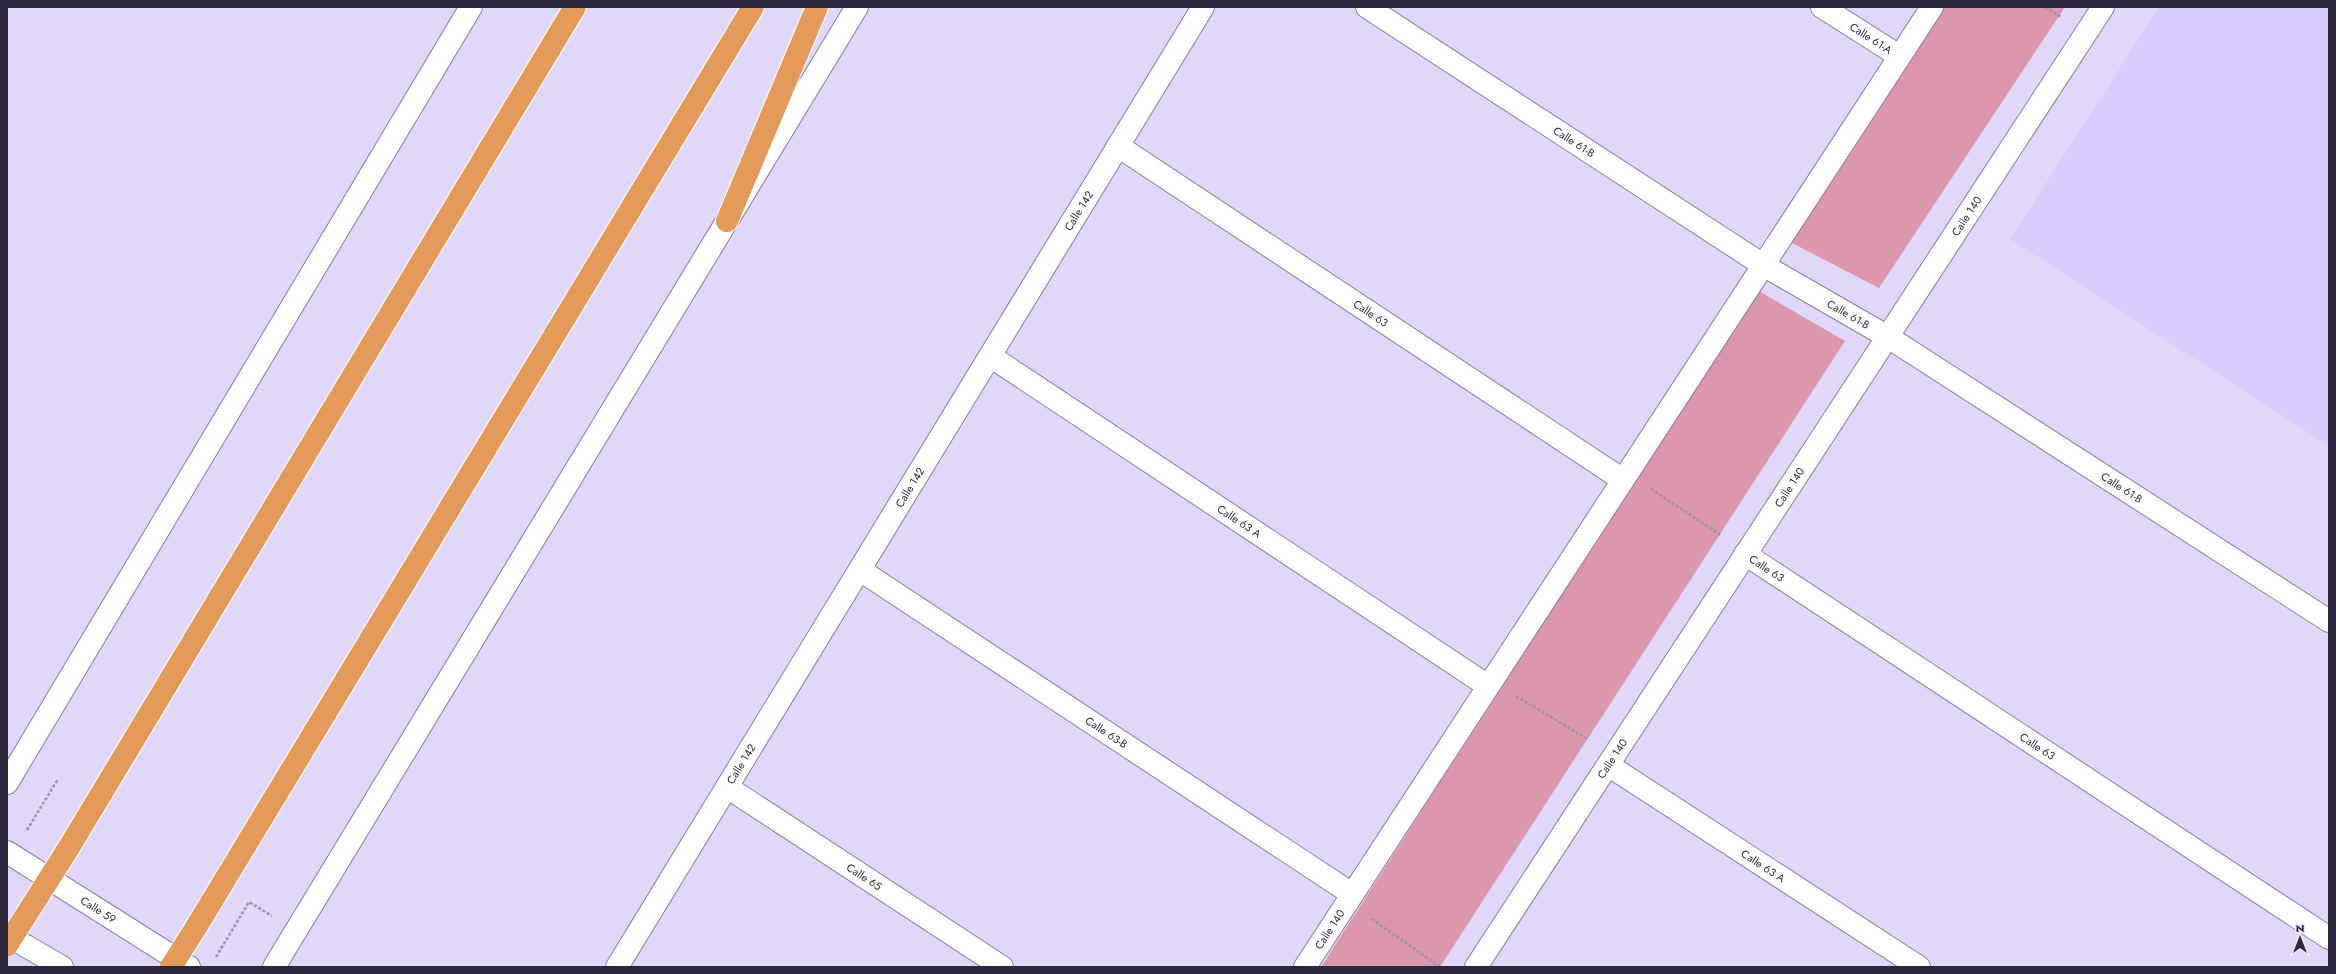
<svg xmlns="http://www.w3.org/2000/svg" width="2336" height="974" viewBox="0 0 2336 974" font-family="Jost,sans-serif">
	<rect width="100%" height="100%" fill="#e1d8f9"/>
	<path fill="#daccfe" d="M2159 7H2329V446L2010 239Z"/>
	<path fill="#dc97af" d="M1945 7H2065L1879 288 1790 242Z
		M1757 290 1845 341 1440 967H1321Z"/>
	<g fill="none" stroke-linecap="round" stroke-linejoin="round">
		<g stroke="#897aac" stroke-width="24">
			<g id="minor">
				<path id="s1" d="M1367 7 1763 265 1888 337 2329 621"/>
				<path id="s2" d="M1822 7 1899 56"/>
				<path id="s3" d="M1118 146 1623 480"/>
				<path id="s4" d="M990 356 1488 686"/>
				<path id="s5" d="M1745 554 2329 938"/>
				<path id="s6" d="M860 570 1352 894"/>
				<path id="s7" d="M1608 765 1919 967"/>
				<path id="s8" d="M727 787 1002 967"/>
				<path id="s9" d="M617 967 1203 7"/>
			</g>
		</g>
		<g stroke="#897aac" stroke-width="24">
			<g id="tertiary">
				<path id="s10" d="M1305 967 1932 7"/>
				<path id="s11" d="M1476 967 2103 7"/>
			</g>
		</g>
		<g stroke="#897aac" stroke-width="24">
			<g id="secondary">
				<path d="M7 783 471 7"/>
				<path id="s12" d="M7 852 189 967"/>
				<path d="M7 935 62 967"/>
				<path d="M274 967 857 7"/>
			</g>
		</g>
		<g stroke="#fff" stroke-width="24">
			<path id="trunk" d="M727 221 817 7
				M68 849 575 7
				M195 929 753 7"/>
		</g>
		<path stroke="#9a92ae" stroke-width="2.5" stroke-dasharray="3 2" stroke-linecap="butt" d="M2045 7 2061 17
			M1651 489 1722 536
			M1516 696 1589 740
			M27 830 58 779
			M1372 919 1440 967
			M216 957 249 902 272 916"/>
		<use href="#minor" stroke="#fff" stroke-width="22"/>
		<use href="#tertiary" stroke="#fff" stroke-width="22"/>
		<use href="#secondary" stroke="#fff" stroke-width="22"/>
		<use href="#trunk" stroke="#e49a5a" stroke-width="22"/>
		<g stroke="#fff" stroke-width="24" stroke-linecap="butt">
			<path id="trunk-bridge" d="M7 945 68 849
				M171 967 195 929"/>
		</g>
		<use href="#trunk-bridge" stroke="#e49a5a" stroke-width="22"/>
	</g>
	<g text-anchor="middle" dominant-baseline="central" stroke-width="3" stroke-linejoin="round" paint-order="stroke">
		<g font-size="11" fill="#2d273c" stroke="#ede7fe">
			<text stroke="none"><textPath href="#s2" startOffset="58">Calle 61-A</textPath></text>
			<text stroke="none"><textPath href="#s1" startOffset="247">Calle 61-B</textPath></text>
			<text stroke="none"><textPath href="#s9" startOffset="886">Calle 142</textPath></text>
			<text stroke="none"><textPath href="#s11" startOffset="897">Calle 140</textPath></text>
			<text stroke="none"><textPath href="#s3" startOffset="303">Calle 63</textPath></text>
			<text stroke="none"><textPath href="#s1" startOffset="571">Calle 61-B</textPath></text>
			<text stroke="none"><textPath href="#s9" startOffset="562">Calle 142</textPath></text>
			<text stroke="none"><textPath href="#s11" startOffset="573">Calle 140</textPath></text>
			<text stroke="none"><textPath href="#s1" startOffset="895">Calle 61-B</textPath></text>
			<text stroke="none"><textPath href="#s4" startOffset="299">Calle 63 A</textPath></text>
			<text stroke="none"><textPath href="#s5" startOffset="26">Calle 63</textPath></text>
			<text stroke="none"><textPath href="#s6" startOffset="295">Calle 63-B</textPath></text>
			<text stroke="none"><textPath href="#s5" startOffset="350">Calle 63</textPath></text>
			<text stroke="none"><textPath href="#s11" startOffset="249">Calle 140</textPath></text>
			<text stroke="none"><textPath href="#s9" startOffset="238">Calle 142</textPath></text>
			<text stroke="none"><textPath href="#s7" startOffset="185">Calle 63 A</textPath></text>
			<text stroke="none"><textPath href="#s8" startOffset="164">Calle 65</textPath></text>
			<text stroke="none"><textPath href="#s12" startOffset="108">Calle 59</textPath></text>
			<text stroke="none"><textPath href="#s10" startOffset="45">Calle 140</textPath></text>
		</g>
	</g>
	<rect width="2336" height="974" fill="none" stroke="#2d273c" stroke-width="16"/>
	<g transform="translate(2300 938)" stroke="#ede7fe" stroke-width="3" paint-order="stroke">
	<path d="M0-3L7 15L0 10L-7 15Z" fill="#2d273c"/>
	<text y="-6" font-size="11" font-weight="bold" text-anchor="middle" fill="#2d273c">N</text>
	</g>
</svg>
